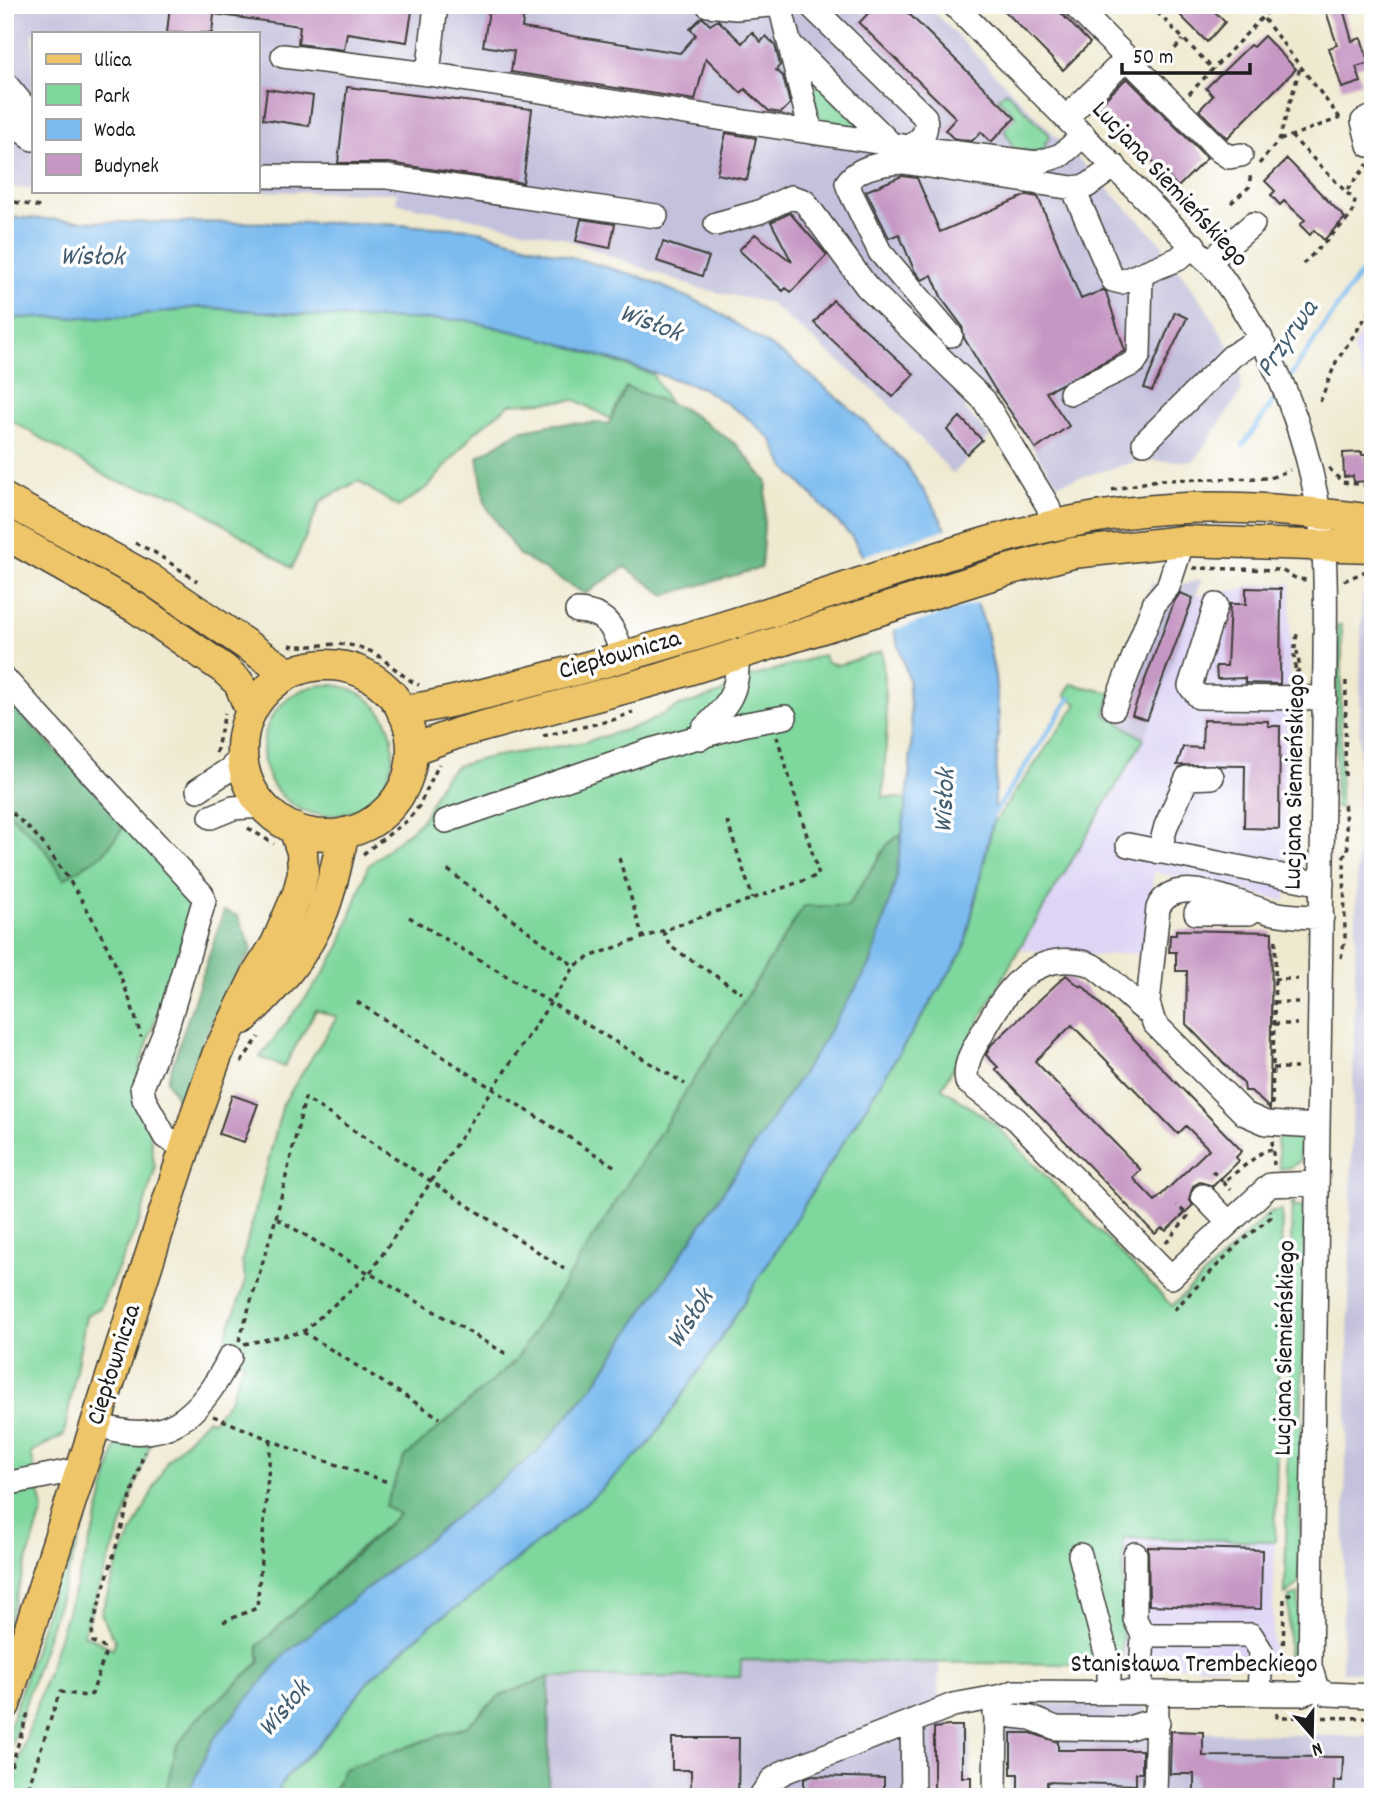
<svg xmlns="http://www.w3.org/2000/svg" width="1378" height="1802" viewBox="0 0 1378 1802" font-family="Dekko,sans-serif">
	<rect width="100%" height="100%" fill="#fff"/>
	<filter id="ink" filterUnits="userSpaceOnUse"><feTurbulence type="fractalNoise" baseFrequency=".0143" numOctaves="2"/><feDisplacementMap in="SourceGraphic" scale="14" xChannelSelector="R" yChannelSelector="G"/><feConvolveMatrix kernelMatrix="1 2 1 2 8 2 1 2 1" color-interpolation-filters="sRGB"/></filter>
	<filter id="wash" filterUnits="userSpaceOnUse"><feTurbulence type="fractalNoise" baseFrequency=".00686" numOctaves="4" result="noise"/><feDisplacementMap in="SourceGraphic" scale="28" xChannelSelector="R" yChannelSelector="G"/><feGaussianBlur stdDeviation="1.57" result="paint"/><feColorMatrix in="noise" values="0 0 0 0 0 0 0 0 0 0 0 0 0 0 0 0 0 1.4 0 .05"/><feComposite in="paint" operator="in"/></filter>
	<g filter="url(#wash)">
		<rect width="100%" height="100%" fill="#efe9d0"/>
		<path fill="#ded5f5" d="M1373 312V403L1352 348Z
			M1291 583 1286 901 1154 872 1143 953 1081 956 1019 949 1141 745 1196 595 1245 589 1246 586Z
			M1124 1538 1275 1541 1272 1667 1122 1665Z"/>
		<path fill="#c3c1db" d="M5 5H927L1163 245 1162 257 1178 269 1203 303 1239 362 1242 391 1194 461H1138L1057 484 1014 419 987 388 964 409 990 436 953 474 884 399 769 303 697 288 560 237 396 203 397 193 250 191H257V33H33V188H5Z
			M1202 579 1157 706 1144 739 1105 714 1151 583 1172 588Z
			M1373 582V1672H1342L1362 597Z
			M740 1660 939 1661 938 1694 949 1726H970L971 1797H548L549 1677H739Z
			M1018 1703 1145 1706V1731L1373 1737V1797H1010L1005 1723 1011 1706Z"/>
		<path fill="#7ed79d" stroke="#4d7a5c" stroke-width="2" d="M819 85 858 124V128L820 123 813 89Z
			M1006 91 1048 133 1050 137 1044 144 1048 152 1036 153 1013 148 1004 129 1016 116 998 98Z
			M199 307 349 318 466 320 552 341 652 374 670 404 626 387 611 419 576 400 510 404 475 432 428 487 398 507 358 481 321 501 292 568 179 496 113 480 5 417V318L130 317Z
			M1337 625H1342L1340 808H1335Z
			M882 651 887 726 883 797 907 799 902 833 888 844 848 906H804L515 1361 404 1458 399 1514 347 1560 282 1627 259 1646 261 1661 193 1723 165 1797H7L95 1527 118 1437 150 1445 83 1634 113 1649 115 1641 101 1614 118 1562 167 1461 207 1419 213 1421 231 1398 243 1362 220 1353 246 1281 242 1261 283 1104 337 1017 316 1010 284 1067 260 1057 322 976 340 946 368 866 422 820 443 778 457 766 490 757 585 742 645 724 677 707 721 693 732 683 823 655 827 662 839 665Z
			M1071 684 1112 693 1105 714 1144 739 1019 949 942 1088 995 1124 1172 1306 1269 1213 1282 1211 1275 1541 1124 1538 1122 1665 741 1660 740 1677H549L499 1696 467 1726 344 1769 331 1797H275L285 1778 324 1738 370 1679 433 1623 470 1598 594 1496 649 1444 720 1340 964 949 993 824 1077 704 1065 695Z
			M263 750a65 65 0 1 1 130 0a65 65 0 1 1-130 0Z
			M5 809 45 849 64 878 104 853 126 824 197 897 140 1065 155 1169 140 1220 100 1308 86 1315 64 1435 31 1452 43 1510 5 1631Z
			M1280 1137H1297L1301 1142 1300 1161 1291 1167 1280 1169 1277 1141Z
			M1292 1194 1295 1207H1305L1299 1584 1285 1594Z
			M102 1438 103 1450 87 1516 5 1765V1740Z
			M1299 1594 1298 1660H1288L1289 1597Z"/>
		<path fill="#66b884" stroke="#416a50" stroke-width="2" d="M626 387 684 409 737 445 767 482 761 568 665 595 625 567 585 594 518 554 485 504 478 457 519 431 555 424 609 423Z
			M5 697 126 824 104 853 64 879 45 849 5 809Z
			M902 833 896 880 871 963 816 1053 592 1388 537 1452 485 1497 186 1797H165L175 1749 193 1723 260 1662 258 1646 399 1514 385 1506 404 1458 515 1361 804 906H848L888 844Z
			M224 911 238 916 252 949C221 998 196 1050 181 1106L167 1081Z
			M549 1677 548 1797H331L344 1769 467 1726 499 1696Z"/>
		<path fill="#7bbbef" stroke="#4c6c86" stroke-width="2" d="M5 217 102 222 363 223 472 229 641 277 710 307 793 361 858 415 905 463 935 508 962 561 985 626 995 676 999 719 994 816 964 949 720 1340 649 1444 594 1496 470 1598 433 1623 370 1679 324 1738 285 1778 275 1797H186L213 1740 286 1653 537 1452 592 1388 816 1053 871 963 896 880 909 782 912 732 908 677 882 591 852 537 784 466 772 440 744 415 702 388 552 341 466 320 349 318 199 307 130 317 5 318Z"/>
		<path fill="#efe9d0" d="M949 528 966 561 877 590 859 557Z
			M968 567 980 602 890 631 880 596Z"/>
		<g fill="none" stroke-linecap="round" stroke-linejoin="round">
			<path stroke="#7bbbef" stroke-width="5" d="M1287 381 1357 278 1373 261
				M1243 445 1278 395
				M989 821 1070 698"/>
		</g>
		<g id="blocks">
			<path fill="#c697c3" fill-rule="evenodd" d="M170 5H413L407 42 347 33 344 50 298 44 300 26 214 14 212 33H167Z
				M490 5H525L522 28 680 53 696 35 690 29 702 17 710 25 718 20 742 43 752 32 761 42 766 36 775 45 780 65 776 70 783 76 790 104 781 113 769 111 745 89 741 93 706 58 695 100 511 72 514 51 483 46Z
				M876 5H900L1015 118 991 142 981 132 972 141 953 138 945 130 956 118 859 23Z
				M999 5H1053L1090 43 1063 70Z
				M1170 5H1208L1225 22 1207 42Z
				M1324 5H1342L1352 41 1361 38 1369 63 1356 67 1361 82 1342 88 1329 48 1337 45Z
				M1264 36 1296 69 1227 138 1199 110 1213 96 1206 88 1250 45 1253 47Z
				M1127 78 1207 158 1178 187 1098 106Z
				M347 87 532 109 523 183 389 163H338Z
				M267 89 313 96 309 126 263 119Z
				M726 133 756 138 747 180 717 174Z
				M1287 159 1345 218 1324 240 1314 230 1310 235 1300 225 1305 220 1284 201 1280 205 1271 195 1275 191 1265 181Z
				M902 176 917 178 940 232 1027 195 1038 197 1081 299 1103 290 1106 292 1125 351 1046 392 1069 426 1036 449 994 388 964 338 962 326 942 299 932 275 922 280 914 270 899 234 889 238 866 191Z
				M790 213 827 255 791 292 786 288 783 291 739 250 755 234 792 262 771 222Z
				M581 219 615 224 610 248 576 241Z
				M663 242 709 257 702 276 657 261Z
				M833 300 914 374 893 397 814 323Z
				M1175 312 1187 318 1152 391 1144 388Z
				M960 417 982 440 967 454 947 430Z
				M1362 452V455H1366L1367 481 1354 482 1353 476 1344 477 1343 453Z
				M1246 588 1281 589 1280 684 1245 683V678L1217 679 1216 666H1227L1230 604H1246Z
				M1180 593 1193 598 1147 720 1132 715 1174 602Z
				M1203 720 1268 721V726H1280L1279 829 1244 828 1245 766 1177 765 1183 747 1202 748Z
				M1176 930 1272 932 1270 1109 1251 1091H1245L1244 1084 1186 1024 1187 971H1176V952H1169L1170 935H1176Z
				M1066 975 1080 987 1082 985 1242 1151 1236 1157 1239 1161 1213 1186 1200 1182 1193 1186 1189 1199 1193 1205 1166 1231 1162 1228 1155 1234 995 1069 998 1067 986 1055 991 1045ZM1072 1025 1178 1134 1186 1126 1209 1149 1155 1201 1133 1178 1141 1170 1035 1061Z
				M232 1095 258 1104 244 1142 219 1134Z
				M1148 1547 1262 1550 1261 1609 1149 1605Z
				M949 1726H962V1777H971V1797H934V1728Z
				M1171 1731 1203 1732V1756L1343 1757 1342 1781H1334L1333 1797H1194V1774H1170Z
				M1011 1733H1031L1058 1742V1750H1142V1773H1136V1785L1047 1782V1797H1018V1774H1011Z
				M672 1738H739L738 1797H691V1770H672Z
				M811 1776 884 1778V1797H804V1779Z"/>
		</g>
	</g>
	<g filter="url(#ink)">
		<use href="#blocks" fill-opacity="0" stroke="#3c3b37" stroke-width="2"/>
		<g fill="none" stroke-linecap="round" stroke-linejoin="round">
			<g stroke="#3c3b37" stroke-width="26">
				<path id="minor" d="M708 5 736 8 771 5
					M780 5 811 132
					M810 5 925 117C928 133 923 137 910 147
					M954 5 1218 272C1277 352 1312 444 1323 542 1327 581 1325 621 1325 660L1310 1666 1317 1689
					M1074 5 1220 151 1229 157 1241 155
					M790 44 891 144
					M283 56 428 74 910 147 1037 163 1061 155 1084 135
					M428 74 436 5
					M5 83 33 117
					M1067 117 1126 59
					M5 118 33 139
					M1369 145 1363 121 1373 117
					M257 176 387 177 656 216
					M1073 188 1113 280 1121 282 1178 259 1194 245
					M716 224 759 212 791 197 804 201 867 287 984 400 1048 506 1053 525
					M1209 262 1253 224
					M951 335 880 252 849 189 847 183C858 166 884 163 903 162L1073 188 1087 186 1115 166
					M1071 393 1134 363 1139 355 1141 274
					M1144 443 1232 356 1261 338
					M1216 605 1190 686 1199 697 1325 698
					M577 611C610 613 613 629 624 657
					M5 679 202 894 204 901 167 1027 142 1087 144 1099 165 1137 184 1147
					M1114 708 1155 602 1168 587 1183 541
					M701 738 703 729C728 706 741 689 736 654
					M198 790 230 769 242 756
					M211 817 233 808 263 806
					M446 821 651 750 746 724 785 717
					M1128 845 1322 884
					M1159 852 1166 826 1187 778 1212 777
					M1196 913H1249
					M1149 1013C1131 1002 1101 966 1086 963 1031 950 1006 991 983 1032 974 1048 963 1063 967 1082L1016 1119 1171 1277 1270 1185 1317 1183
					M1318 1126 1266 1123 1245 1114 1154 1023 1148 1003 1158 908C1175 869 1243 907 1273 913 1289 916 1306 917 1322 917
					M1203 1196 1229 1223
					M96 1424C165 1449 200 1417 230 1357
					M5 1484 81 1469
					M1135 1554V1619L1143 1635
					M1080 1555 1109 1664V1692
					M1140 1693 1143 1635H1251L1261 1651 1259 1694
					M995 1714 1031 1718 1056 1728 1126 1729 1145 1723H1158
					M912 1721 913 1797
					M760 1797 772 1780 784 1772 953 1705 1003 1696
					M995 1797 996 1705 1003 1696 1014 1692 1301 1694 1317 1689 1328 1694 1373 1696
					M1155 1797 1157 1710"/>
			</g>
			<g stroke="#3c3b37" stroke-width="33">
				<path id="major" d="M5 499 150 579 289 674
					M5 534 135 607 224 669 239 683 251 712
					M242 750a85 85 0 1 1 170 0a85 85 0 1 1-170 0Z
					M402 711C455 703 505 688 557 675 659 648 760 616 860 583 947 554 1034 524 1125 513 1209 502 1290 509 1373 520
					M414 749 458 733 656 680 1011 569 1073 553 1183 541 1373 547
					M243 1019C275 988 307 954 323 911 333 886 337 859 344 833
					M5 1705 197 1111 217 1055 257 974 276 944 298 893 303 873 302 852 294 828"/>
			</g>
			<path stroke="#3c3b37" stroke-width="3.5" stroke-dasharray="5 5" stroke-linecap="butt" d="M1150 5 1214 70
				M1264 19 1340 118 1345 119
				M1168 56 1183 40
				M1189 94 1274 5
				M1291 136 1355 201 1352 215 1301 266
				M1280 140 1340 118
				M1259 164 1279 140 1300 68
				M1347 190 1368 164
				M5 200 40 207
				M1231 203 1249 187 1251 172
				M1320 402 1336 362 1373 306
				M1329 468 1342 482 1373 486
				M1112 490 1157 480 1270 478 1290 470
				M135 543 154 552 197 581
				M1193 568 1281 570 1297 579 1308 580
				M1344 581 1368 570
				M289 645C318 650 337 637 370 651 388 660 401 677 419 685
				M1296 673 1300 669 1297 651
				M1296 679 1294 653 1297 634
				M543 736 613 720 633 712
				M216 753 225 713
				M1345 776 1346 678
				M5 806C19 820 36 833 47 849 89 905 123 969 141 1037
				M727 821 753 899
				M248 828 274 844
				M363 854 408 820 419 806 439 764
				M619 858 643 938
				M448 870 574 966
				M409 917 685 1084
				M663 931 671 947 742 993
				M1341 958 1345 937 1344 856 1348 850 1344 801
				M1274 979H1298
				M357 1002 617 1168
				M1274 1002H1298
				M1274 1024H1297
				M241 1062 259 1037
				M1273 1068H1297
				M1272 1105 1276 935
				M1272 1141 1274 1165
				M1212 1171 1223 1182 1264 1151 1273 1149
				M1223 1182 1231 1190
				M276 1218 305 1098 564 1269
				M1166 1243 1188 1216 1177 1205
				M1174 1310 1237 1245 1271 1217 1270 1210
				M303 1332 440 1418
				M239 1341 276 1218 508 1355
				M244 1344 303 1332 370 1273 575 966 589 957 819 875 777 737
				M213 1416 302 1453 388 1482
				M223 1622 257 1608 271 1440
				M1283 1674 1284 1597 1292 1593
				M1277 1713V1717L1373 1718
				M5 1785 28 1713
				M25 1797 58 1697 61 1692 86 1696 92 1694 105 1654 103 1647 93 1642 92 1628 144 1452"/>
			<use href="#minor" stroke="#fff" stroke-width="23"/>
			<use href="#major" stroke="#eec569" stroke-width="30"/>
		</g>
	</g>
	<g text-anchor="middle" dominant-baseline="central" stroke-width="7" stroke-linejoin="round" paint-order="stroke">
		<g font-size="26" fill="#1c1c1c" stroke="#fff">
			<text transform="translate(1169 185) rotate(47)">Lucjana Siemieńskiego</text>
			<text transform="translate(620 656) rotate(-16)">Ciepłownicza</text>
			<text transform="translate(1296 782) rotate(-89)">Lucjana Siemieńskiego</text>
			<text transform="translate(1286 1348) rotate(-89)">Lucjana Siemieńskiego</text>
			<text transform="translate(115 1365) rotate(-72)">Ciepłownicza</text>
			<text x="1194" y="1665">Stanisława Trembeckiego</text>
		</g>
		<g font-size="28" font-style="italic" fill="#425c70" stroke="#fff">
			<text transform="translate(92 259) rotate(1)">Wisłok</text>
			<text transform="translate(650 325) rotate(21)">Wisłok</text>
			<text transform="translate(1289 340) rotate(-55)">Przyrwa</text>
			<text transform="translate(947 801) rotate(-87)">Wisłok</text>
			<text transform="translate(692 1320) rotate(-57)">Wisłok</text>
			<text transform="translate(286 1710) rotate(-49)">Wisłok</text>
		</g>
	</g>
	<rect width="1378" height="1802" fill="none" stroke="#fff" stroke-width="28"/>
	<rect x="32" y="32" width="228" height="161" fill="#ffffff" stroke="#a4a4a4" stroke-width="2"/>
	<rect x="46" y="54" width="35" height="10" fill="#eec569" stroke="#a4a4a4" stroke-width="2"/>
	<text x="94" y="66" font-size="21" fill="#1c1c1c">Ulica</text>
	<rect x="46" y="84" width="35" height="21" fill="#7ed79d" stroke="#a4a4a4" stroke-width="2"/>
	<text x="94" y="102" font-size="21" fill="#1c1c1c">Park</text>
	<rect x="46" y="119" width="35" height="21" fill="#7bbbef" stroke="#a4a4a4" stroke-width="2"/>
	<text x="94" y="136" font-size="21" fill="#1c1c1c">Woda</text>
	<rect x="46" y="154" width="35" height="21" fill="#c697c3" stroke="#a4a4a4" stroke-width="2"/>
	<text x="94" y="172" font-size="21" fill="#1c1c1c">Budynek</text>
	<g transform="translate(1312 1735) rotate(160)" stroke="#ffffff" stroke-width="5" paint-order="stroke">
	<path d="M0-5L12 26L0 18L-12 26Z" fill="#1c1c1c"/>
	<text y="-10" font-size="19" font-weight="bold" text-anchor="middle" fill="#1c1c1c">N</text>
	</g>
	<path d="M1122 63v10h128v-10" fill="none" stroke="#1c1c1c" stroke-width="3.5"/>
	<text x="1133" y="63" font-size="21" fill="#1c1c1c" stroke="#ffffff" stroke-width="5" paint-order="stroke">50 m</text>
</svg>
